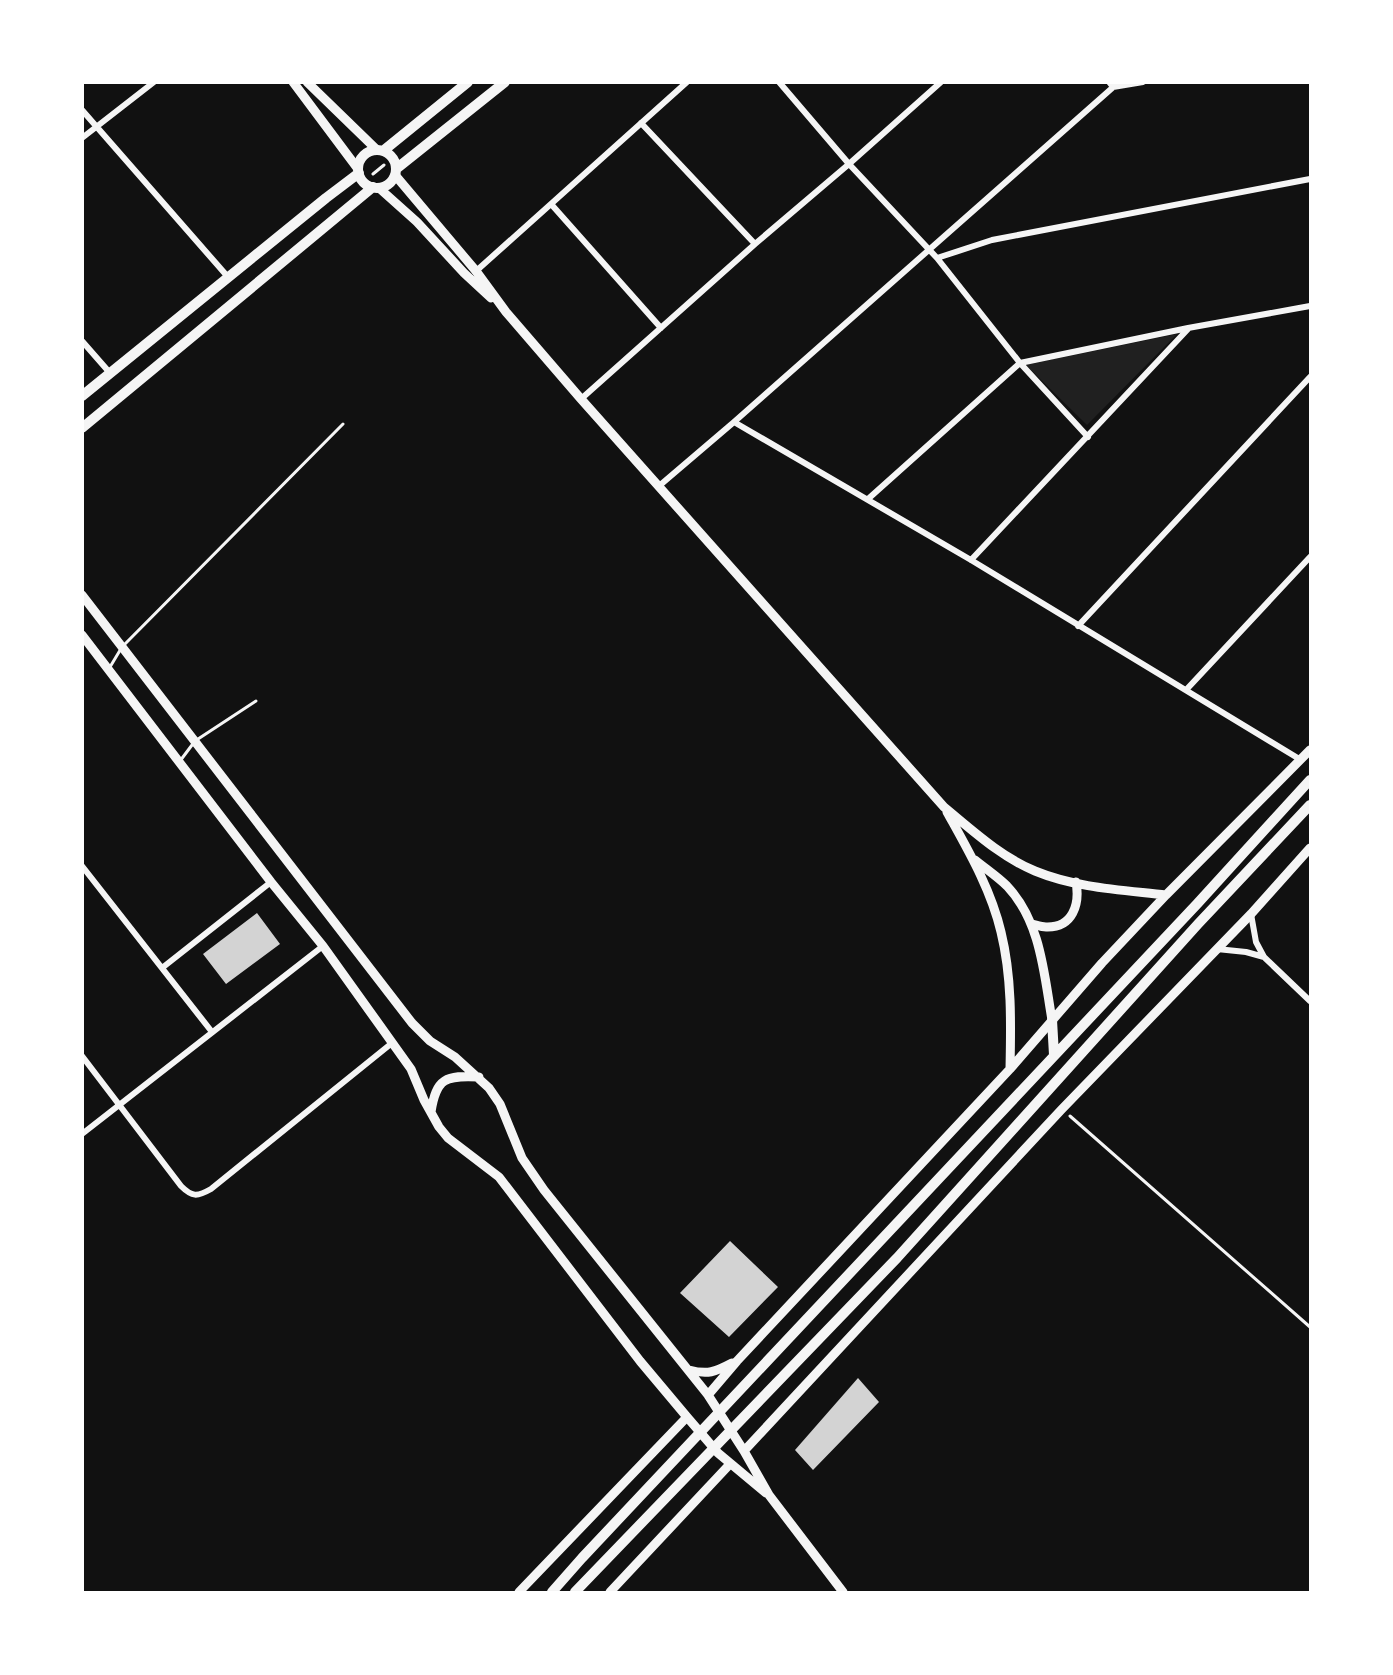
<svg xmlns="http://www.w3.org/2000/svg" width="1393" height="1675" viewBox="0 0 1393 1675" font-family="Cabin,sans-serif">
	<rect width="100%" height="100%" fill="#111"/>
	<path fill="#202020" d="M1177 334 1087 425 1026 365Z"/>
	<path fill="#d3d3d3" d="M257 913 280 944 226 984 203 954Z
		M730 1241 778 1287 729 1337 680 1293Z
		M858 1378 879 1402 813 1470 795 1450Z"/>
	<g fill="none" stroke-linecap="round" stroke-linejoin="round">
		<path stroke="#f5f5f5" stroke-width="3" d="M373 174 384 165
			M1070 1116 1310 1327"/>
		<path stroke="#f5f5f5" stroke-width="3" d="M110 667 122 647 343 424
			M180 761 195 741 256 701"/>
		<path stroke="#f5f5f5" stroke-width="6" d="M779 82 849 164 937 258 1020 363 1088 437
			M1109 82 1113 87 1143 82
			M82 110 228 277
			M641 123 755 244
			M82 138 154 82
			M551 204 661 328
			M937 258 992 240 1310 179
			M475 272 687 82
			M82 341 110 373
			M581 399 755 244 849 164 941 82
			M734 422 971 560 1301 760
			M659 486 734 422 1119 82
			M868 499 1020 363 1188 328 1310 306
			M971 560 1188 329
			M1078 626 1310 377
			M1186 690 1310 557
			M82 866 212 1032
			M1251 914 1256 942 1264 957 1310 1001
			M1217 949 1246 952 1264 957
			M162 968 271 882
			M82 1056 181 1186C192 1197 197 1197 211 1189L392 1043
			M82 1134 323 946"/>
		<path stroke="#f5f5f5" stroke-width="9" d="M293 82 358 169
			M307 82 377 150
			M395 175 476 271 506 312 581 399 944 807C972 830 1001 857 1035 871 1076 888 1123 890 1166 895
			M379 188 417 222 464 273 491 298
			M82 595 412 1023 430 1041 455 1057 489 1088 500 1104 522 1158 544 1190 708 1395 744 1451 769 1495 843 1592
			M82 635 271 882 323 946 411 1069 424 1100 439 1127 448 1138 499 1177 640 1361 687 1417 718 1453 766 1493
			M947 812C968 850 991 889 1001 932 1012 977 1011 1023 1010 1069
			M975 860C986 869 998 877 1007 886 1041 922 1044 974 1052 1020
			M1031 924C1036 925 1041 927 1046 927 1073 928 1080 904 1076 882
			M431 1112C436 1078 446 1075 479 1077
			M689 1370C708 1375 715 1372 732 1363
			M708 1395 737 1361 1010 1069 1102 963 1166 895 1310 750
			M744 1451 1062 1109 1251 914 1310 848
			M519 1592 687 1417
			M610 1592 730 1464"/>
		<path stroke="#f5f5f5" stroke-width="10" d="M358 169a19 19 0 1 1 38 0a19 19 0 1 1-38 0Z
			M383 151 468 82
			M396 169 505 82
			M82 396 326 198 359 173
			M82 428 373 187"/>
		<path stroke="#f5f5f5" stroke-width="10" d="M1052 1020 1054 1055
			M552 1592 582 1558 1197 904 1310 780
			M575 1592 897 1258 1198 924 1310 805"/>
	</g>
	<rect width="1393" height="1675" fill="none" stroke="#ffffff" stroke-width="168"/>
</svg>
